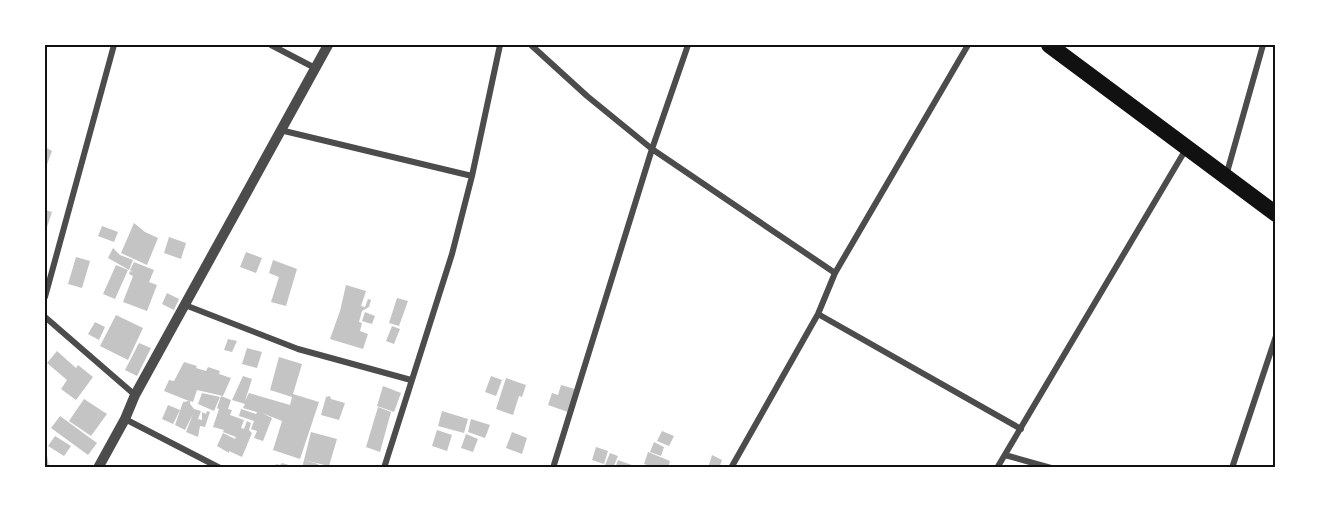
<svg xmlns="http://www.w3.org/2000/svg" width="1321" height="513" viewBox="0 0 1321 513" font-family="Overpass,sans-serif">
	<rect width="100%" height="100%" fill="#fff"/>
	<path fill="#c4c4c4" d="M45 147 52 151 45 170Z
		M45 210 52 212 45 233Z
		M134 223 145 232 158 238 147 265 121 253Z
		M102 226 118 232 114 242 98 236Z
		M169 237 186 243 181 259 164 253Z
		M113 248 120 255 133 260 129 270 108 258Z
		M246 252 262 258 256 273 240 267Z
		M76 257 90 261 82 288 68 284Z
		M273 260 297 269 286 306 271 302 279 277 269 273Z
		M134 262 154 270 149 282 157 285 147 311 123 302 133 276 129 274 130 271 133 272 130 270Z
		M116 265 128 270 115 299 103 294Z
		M346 285 366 291 361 306 365 307 368 299 371 300 369 307 362 311 359 322 362 323 360 331 368 334 363 349 330 339 340 311Z
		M167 293 179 299 174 310 162 304Z
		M397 298 408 301 399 326 389 323Z
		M365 312 375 316 372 324 362 321Z
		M116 315 143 328 128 360 100 346Z
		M95 322 105 327 99 340 88 334Z
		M392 326 400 329 394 344 386 341Z
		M228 339 237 341 232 352 224 350Z
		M139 343 151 348 137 376 125 370Z
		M247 348 262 352 257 368 242 364Z
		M57 351 76 368 78 365 93 377 76 400 61 389 67 380 47 363Z
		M279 357 302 364 293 394 319 402 300 459 273 450 282 421 262 413 272 418 263 441 254 438 257 431 251 429 254 421 239 416 241 409 256 414 257 412 243 408 245 404 232 400 243 376 252 379 245 401 249 393 290 405 292 397 270 390Z
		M184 362 197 366 196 368 206 371 208 367 220 371 219 374 231 378 223 396 197 390 193 402 190 401V404L194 409 201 411 198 419 202 420V412L206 414 207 411 210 412 205 427 200 426 198 437 186 432 193 414 185 430 175 425 183 402 189 401 164 391 169 380 174 381Z
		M491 376 502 380 496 396 485 392Z
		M506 378 526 385 522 397 519 396 513 415 496 409Z
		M561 385 575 389 568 412 548 405 552 393 558 395Z
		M383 386 401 393 394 412 377 406Z
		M202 393 220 397 214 411 198 404Z
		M221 396 231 400 228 409 232 410 230 415 244 420 241 428 244 429 247 421 251 423 249 430 252 433 242 457 229 451V453L217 446 223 433 235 439 236 437 223 432 224 430 213 427 219 409 217 408Z
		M330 396 331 399 345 403 339 420 321 415 326 397Z
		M84 399 107 414 91 436 69 421Z
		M168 405 180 410 173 424 162 419Z
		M378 407 391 412 380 452 366 447Z
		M442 411 468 419 464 433 438 426Z
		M60 416 97 443 88 455 51 428Z
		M471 419 490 425 485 438 468 432Z
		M437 430 452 435 447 451 432 446Z
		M662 431 674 436 669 446 657 441Z
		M311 432 337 439 329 466 304 460Z
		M512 432 527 438 522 454 506 448Z
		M466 434 478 439 473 452 461 448Z
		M55 436 71 446 64 456 48 446Z
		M654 442 664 447 661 456 650 452Z
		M45 443 49 467H45Z
		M596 447 608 451 604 464 592 460Z
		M648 452 670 461 668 468H655L644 464Z
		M610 453 618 456 613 468 605 465Z
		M712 455 722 460 719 468H708Z
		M304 460 318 464 317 468H302Z
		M618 460 640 468H615Z
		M282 463 292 466 291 468H275L276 464 280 465Z"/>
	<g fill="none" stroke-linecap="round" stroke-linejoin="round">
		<path stroke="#4c4c4c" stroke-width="6" d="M271 45 315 68
			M531 45 587 96 652 149 835 273
			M280 130 472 176
			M1226 176 1263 45
			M45 297 114 45
			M185 305 298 349 411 380
			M818 314 1021 429
			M45 317 135 395
			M125 419 220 468
			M1005 455 1051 468
			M384 468 452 254 472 176 500 45
			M553 468 652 149 688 45
			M731 468 818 314 835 273 968 45
			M997 468 1186 149
			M1232 468 1276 336"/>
		<path stroke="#4c4c4c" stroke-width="10" d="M98 468 125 419 135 395 328 45"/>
		<path stroke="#111" stroke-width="16" d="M1049 45 1276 214"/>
	</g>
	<rect width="1321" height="513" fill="none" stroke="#ffffff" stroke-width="93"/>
	<rect x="46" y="46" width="1228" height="420" fill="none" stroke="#111" stroke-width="2"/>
</svg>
